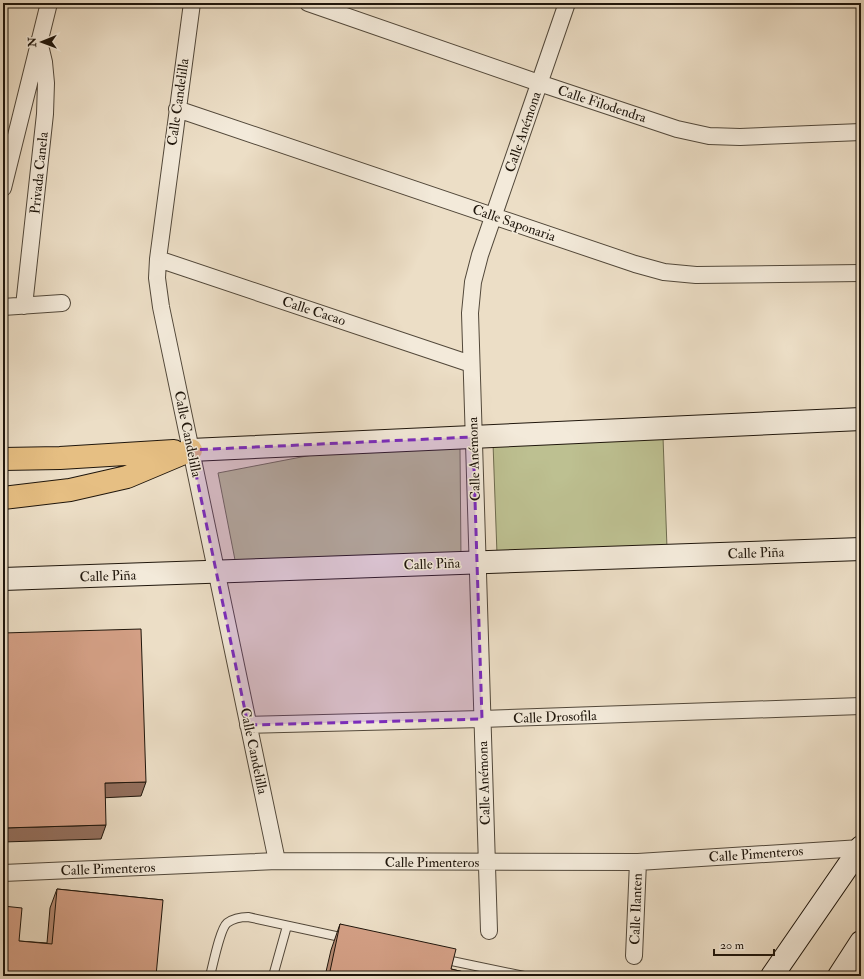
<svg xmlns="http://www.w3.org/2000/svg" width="864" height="979" viewBox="0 0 864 979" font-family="'IM FELL Double Pica',serif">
	<rect width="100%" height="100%" fill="#ecdec6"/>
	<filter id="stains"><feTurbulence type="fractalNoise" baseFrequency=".005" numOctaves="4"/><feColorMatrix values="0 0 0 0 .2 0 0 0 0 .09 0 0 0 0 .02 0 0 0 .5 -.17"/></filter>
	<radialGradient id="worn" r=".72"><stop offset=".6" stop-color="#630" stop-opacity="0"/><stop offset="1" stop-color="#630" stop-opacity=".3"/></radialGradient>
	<path fill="#bdc091" stroke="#6e6b4e" d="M663 437 667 548 497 554 493 443Z
		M460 448 461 559 235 560 218 473 338 450Z"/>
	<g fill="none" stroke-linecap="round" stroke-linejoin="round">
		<g stroke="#52483a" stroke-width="10">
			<path id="lane" d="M442 959 524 976
				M210 976C213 965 220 929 227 923 234 918 240 917 248 917L345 938
				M273 976 287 926"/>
		</g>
		<g stroke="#52483a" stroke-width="18">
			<path id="street" d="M192 3 158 259 157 278 161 307 277 861
				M308 3 539 83 677 129 709 136 740 137 861 132
				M177 109 635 264 664 272 696 275 861 273
				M3 188 49 3
				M158 259 471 364
				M24 306 45 114 46 83 44 62 39 41
				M3 307 62 303
				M248 725 482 719 861 706
				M3 873 277 861 638 862 861 848
				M489 931 470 313 473 282 480 255 567 3
				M634 956 638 862"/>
		</g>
		<g stroke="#1f160c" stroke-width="24">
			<path id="secondary" d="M191 450 861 419
				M3 579 861 549
				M772 976 861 847
				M839 976 861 942"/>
		</g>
		<g stroke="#1f160c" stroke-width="24">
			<path id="primary" d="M3 459 60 458 174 451
				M3 498 70 490 127 477 191 450"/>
		</g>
		<use href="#lane" stroke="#f3eada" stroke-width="8"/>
		<use href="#street" stroke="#f3eada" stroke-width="16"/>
		<use href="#secondary" stroke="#f3eada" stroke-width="22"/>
		<use href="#primary" stroke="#e6bf83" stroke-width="22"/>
	</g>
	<path fill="#b68a73" stroke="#1f160c" d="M57 889 163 900 3 976 19 941 47 943 50 908Z
		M340 924 451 969 481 976H325L331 950Z"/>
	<path fill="#94705e" stroke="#1f160c" d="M146 782 141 796 99 798 105 783Z
		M106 825 101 839 3 842V828Z"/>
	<path fill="#d4a086" stroke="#1f160c" d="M141 629 146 782 105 783 106 825 3 828V633Z
		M57 889 163 900 156 976H3V906L22 908 19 941 52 944Z
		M340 924 456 949 451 969 481 976H329Z"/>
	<path fill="#7b2cbf" fill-opacity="0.2" stroke="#7b2cbf" stroke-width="3" stroke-dasharray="8 5" stroke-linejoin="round" d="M473 437 482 719 248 725 191 450Z"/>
	<g text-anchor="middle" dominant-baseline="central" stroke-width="3" stroke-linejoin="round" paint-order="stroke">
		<g font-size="14" fill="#1f160c" stroke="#f3eada">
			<text transform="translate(178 102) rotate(-82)">Calle Candelilla</text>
			<text transform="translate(602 104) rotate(18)">Calle Filodendra</text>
			<text transform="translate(523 132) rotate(-71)">Calle Anémona</text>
			<text transform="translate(39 173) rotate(-84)">Privada Canela</text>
			<text transform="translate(514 223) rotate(19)">Calle Saponaria</text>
			<text transform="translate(314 311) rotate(18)">Calle Cacao</text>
			<text transform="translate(188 434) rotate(78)">Calle Candelilla</text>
			<text transform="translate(474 459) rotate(-92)">Calle Anémona</text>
			<text transform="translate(756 553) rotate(-2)">Calle Piña</text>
			<text transform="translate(432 564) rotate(-2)">Calle Piña</text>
			<text transform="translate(108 576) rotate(-2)">Calle Piña</text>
			<text transform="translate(555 717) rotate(-2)">Calle Drosofila</text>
			<text transform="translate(254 751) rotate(78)">Calle Candelilla</text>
			<text transform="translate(484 783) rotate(-92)">Calle Anémona</text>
			<text transform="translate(756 854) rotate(-4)">Calle Pimenteros</text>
			<text x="432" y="862">Calle Pimenteros</text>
			<text transform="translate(108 869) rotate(-2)">Calle Pimenteros</text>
			<text transform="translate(636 909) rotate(-88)">Calle Ilanten</text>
		</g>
	</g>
	<rect width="864" height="979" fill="none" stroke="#ecdec6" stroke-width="16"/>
	<rect x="4" y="4" width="856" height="971" fill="none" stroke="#1f160c" stroke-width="2"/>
	<rect x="8" y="8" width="848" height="963" fill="none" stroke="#1f160c"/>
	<g transform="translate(42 42) rotate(269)" stroke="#f3eada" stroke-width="3" paint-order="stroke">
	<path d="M0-3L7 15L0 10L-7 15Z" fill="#1f160c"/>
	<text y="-6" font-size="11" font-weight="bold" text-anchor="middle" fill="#1f160c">N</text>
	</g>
	<path d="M714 949v6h60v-6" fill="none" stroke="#1f160c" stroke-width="2"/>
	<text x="720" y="949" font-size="12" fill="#1f160c" stroke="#f3eada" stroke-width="3" paint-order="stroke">20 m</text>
	<rect width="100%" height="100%" filter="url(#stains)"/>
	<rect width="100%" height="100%" fill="url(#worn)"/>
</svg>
